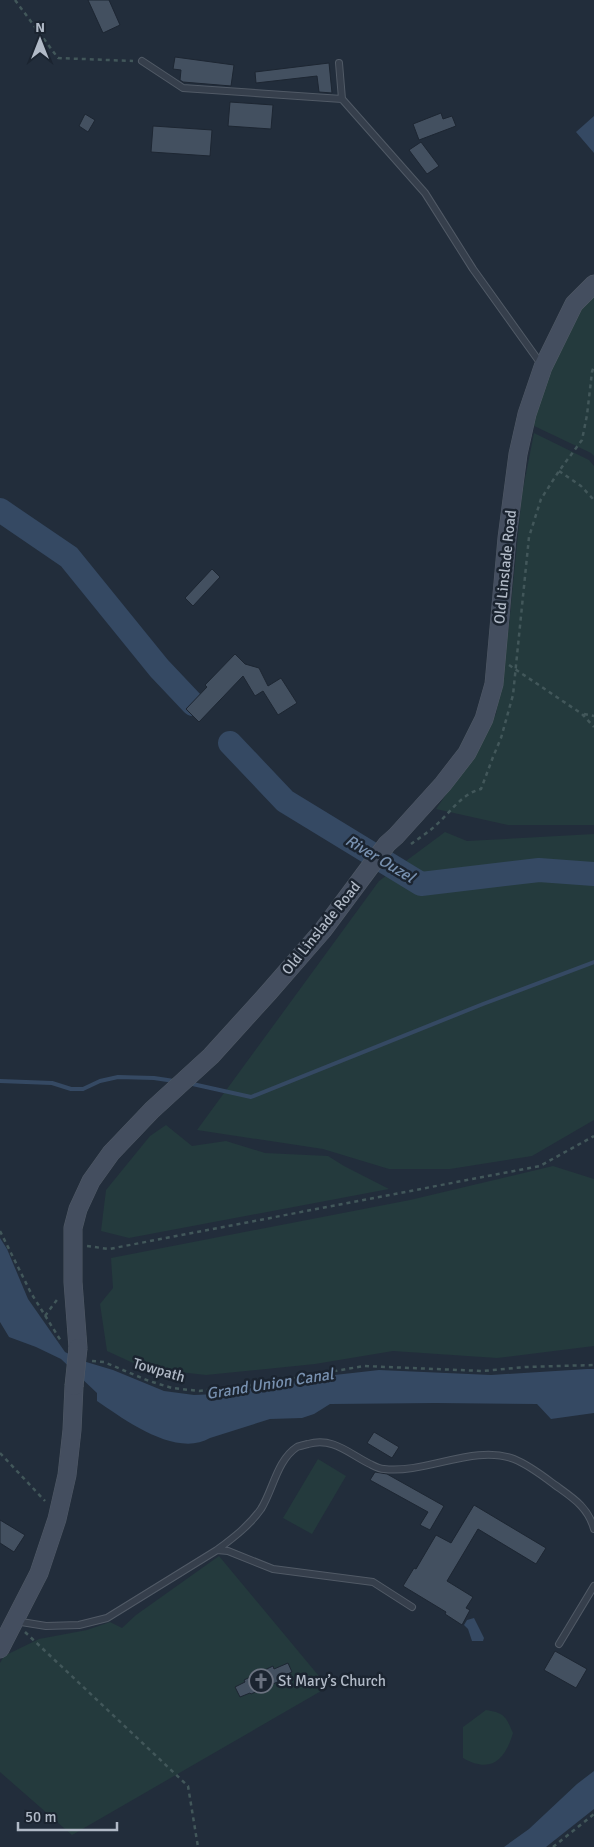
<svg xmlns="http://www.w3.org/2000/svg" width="594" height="1847" viewBox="0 0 594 1847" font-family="Signika,sans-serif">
	<rect width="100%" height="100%" fill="#222d3b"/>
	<path fill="#243a3d" d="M594 288V456L591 453 530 424 576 305Z
		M534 433 589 460 594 466V825H508L436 809 468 763 496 714 509 625 522 494Z
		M445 832 467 841 594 834V1120L532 1156 450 1169H389L323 1149 197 1130 379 881Z
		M166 1125 192 1146 226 1141 265 1153 328 1156 344 1166 389 1189 129 1238 101 1231 106 1190 150 1136Z
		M553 1166 594 1179V1346L497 1358 393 1351 315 1364 206 1375 144 1368 107 1351 100 1304 113 1288 111 1258 410 1200Z
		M318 1459 346 1476 312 1534 283 1518Z
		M219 1556 328 1687 72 1835 0 1772V1663L4 1656 39 1639 87 1630 110 1622 122 1628 136 1615Z
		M486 1710C505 1713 506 1717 513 1733 505 1760 491 1774 463 1758V1727Z"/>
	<path fill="#354963" d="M594 116V153L576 132Z
		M0 1238 7 1249 28 1299 65 1352 83 1361 113 1370 164 1391 194 1395 218 1394 308 1378 379 1370 491 1375 587 1369H594V1413L551 1419 537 1404 435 1403 330 1404 314 1414 302 1418 270 1419 210 1438C176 1458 125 1420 97 1401V1393L61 1359 36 1347 9 1337 0 1322Z
		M474 1618 484 1638 483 1641H472L468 1629 464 1625 467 1620Z
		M594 1771V1809L546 1847H504L529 1829 577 1784Z"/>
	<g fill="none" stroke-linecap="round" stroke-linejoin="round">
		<path stroke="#354963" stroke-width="4" d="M0 1081 52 1083 71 1089H83L100 1081 118 1077 154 1078 174 1081
			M188 1083 251 1097 483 1004 594 962"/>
		<path stroke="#354963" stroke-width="24" d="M0 510 69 557 159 668 193 704
			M230 743 285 801 421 884 539 870 594 874"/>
	</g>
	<path fill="#435060" stroke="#1d2632" d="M88 0H109L120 25 103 33Z
		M175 57 234 65 231 86 183 82 180 80 181 70 173 69Z
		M329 63 332 93 319 92 317 76 256 83 255 72Z
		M230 102 273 105 271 129 228 126Z
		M441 113 443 119 452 116 456 126 419 140 413 124Z
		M85 114 95 120 88 132 79 126Z
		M153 126 212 130 210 156 151 152Z
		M421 142 439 166 427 174 409 150Z
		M212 569 220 577 193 606 185 598Z
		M235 654 245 664 259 668 268 686 281 678 297 703 278 715 263 691 255 696 243 676 199 722 186 709 207 687 205 685Z
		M374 1432 399 1447 392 1458 367 1443Z
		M375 1472 387 1474 444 1506 430 1530 420 1525 428 1512 370 1480Z
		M474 1505 546 1548 536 1564 478 1529 447 1581 473 1597 466 1608 470 1610 462 1625 445 1614 446 1612 403 1586 414 1568 416 1569 436 1535 451 1543Z
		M0 1520 25 1535 14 1552 0 1543Z
		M555 1651 587 1669 576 1688 544 1670Z
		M288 1663 292 1672 285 1675 286 1678 251 1694 250 1693 240 1697 235 1687 245 1682 244 1680 273 1666 274 1669Z"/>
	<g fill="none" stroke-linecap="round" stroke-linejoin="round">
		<g stroke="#515a66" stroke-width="8">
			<path id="lane" d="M142 61 183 88 342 99 425 193 473 269 541 364
				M339 63 342 99
				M217 1550C233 1538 249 1526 261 1509 273 1490 277 1460 297 1447 299 1446 304 1445 308 1444 333 1437 348 1453 370 1464 374 1466 379 1469 384 1469 426 1474 474 1444 514 1459 529 1465 543 1476 555 1485 573 1498 588 1507 594 1529
				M15 1621 46 1626 79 1625 107 1618 217 1550 228 1551 273 1569 373 1582 412 1607
				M559 1644 594 1586"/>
		</g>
		<g stroke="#515a66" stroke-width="19">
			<path id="secondary" d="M78 1348 73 1282V1228L78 1209 91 1181 111 1153 152 1110 211 1056 269 992 323 930 387 844 396 836 443 784 467 753 484 719 494 684 507 538 518 454 527 414 543 367 574 304 594 284
				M0 1649 39 1573 57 1519 67 1475 72 1430 74 1386"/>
		</g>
		<path stroke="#42575a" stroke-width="2.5" stroke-dasharray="4 4" stroke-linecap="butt" d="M15 0 58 58 133 61
			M559 471 581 486 594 500
			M509 665 582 714 594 727
			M584 714 594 716
			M411 844C419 838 429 832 436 825 451 812 461 794 481 789L493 757 501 738 513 695 529 537 541 499 559 471 582 440 587 415 592 372 594 366
			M0 1231 31 1293 61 1341
			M87 1246 109 1249 540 1166 594 1136
			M45 1316 59 1297
			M92 1361 104 1362 149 1381 172 1388 199 1391 260 1384 364 1366 483 1371 525 1367 594 1365
			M0 1453 45 1501
			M25 1632 188 1786 198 1847
			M553 1847 594 1814"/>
		<use href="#lane" stroke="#363f4c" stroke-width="6"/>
		<use href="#secondary" stroke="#444e5f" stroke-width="18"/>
		<g stroke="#515a66" stroke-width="19" stroke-linecap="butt">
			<path id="secondary-bridge" d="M74 1386 78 1348"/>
		</g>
		<use href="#secondary-bridge" stroke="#444e5f" stroke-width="18"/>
	</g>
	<defs>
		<g id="church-ring" transform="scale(1.25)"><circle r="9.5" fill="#1b2430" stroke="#6b7280" stroke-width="1.5"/><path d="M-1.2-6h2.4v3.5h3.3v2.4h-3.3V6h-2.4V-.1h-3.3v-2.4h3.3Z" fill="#6b7280"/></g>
	</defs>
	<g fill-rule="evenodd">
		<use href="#church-ring" x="261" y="1681"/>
	</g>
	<g text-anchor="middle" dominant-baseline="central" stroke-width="5" stroke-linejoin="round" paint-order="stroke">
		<g font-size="15" fill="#b1bac7" stroke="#1b2430">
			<text transform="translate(505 567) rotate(-84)">Old Linslade Road</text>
			<text transform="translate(321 928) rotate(-51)">Old Linslade Road</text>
			<text transform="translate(159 1370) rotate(16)">Towpath</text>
		</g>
		<g font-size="15" fill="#b1bac7" stroke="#1b2430" text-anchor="start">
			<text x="278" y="1681">St Mary’s Church</text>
		</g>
		<g font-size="16" font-style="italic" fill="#7891b0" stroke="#1b2430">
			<text transform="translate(380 859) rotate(31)">River Ouzel</text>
			<text transform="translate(270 1384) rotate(-9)">Grand Union Canal</text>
		</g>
	</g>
	<g transform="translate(40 40)" stroke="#1b2430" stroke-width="4" paint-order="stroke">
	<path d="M0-4L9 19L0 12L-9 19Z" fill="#b1bac7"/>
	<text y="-8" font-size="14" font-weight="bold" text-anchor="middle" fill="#b1bac7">N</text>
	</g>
	<path d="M18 1822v8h99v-8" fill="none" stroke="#b1bac7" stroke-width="2.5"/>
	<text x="25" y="1822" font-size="15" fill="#b1bac7" stroke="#1b2430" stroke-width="4" paint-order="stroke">50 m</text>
</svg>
